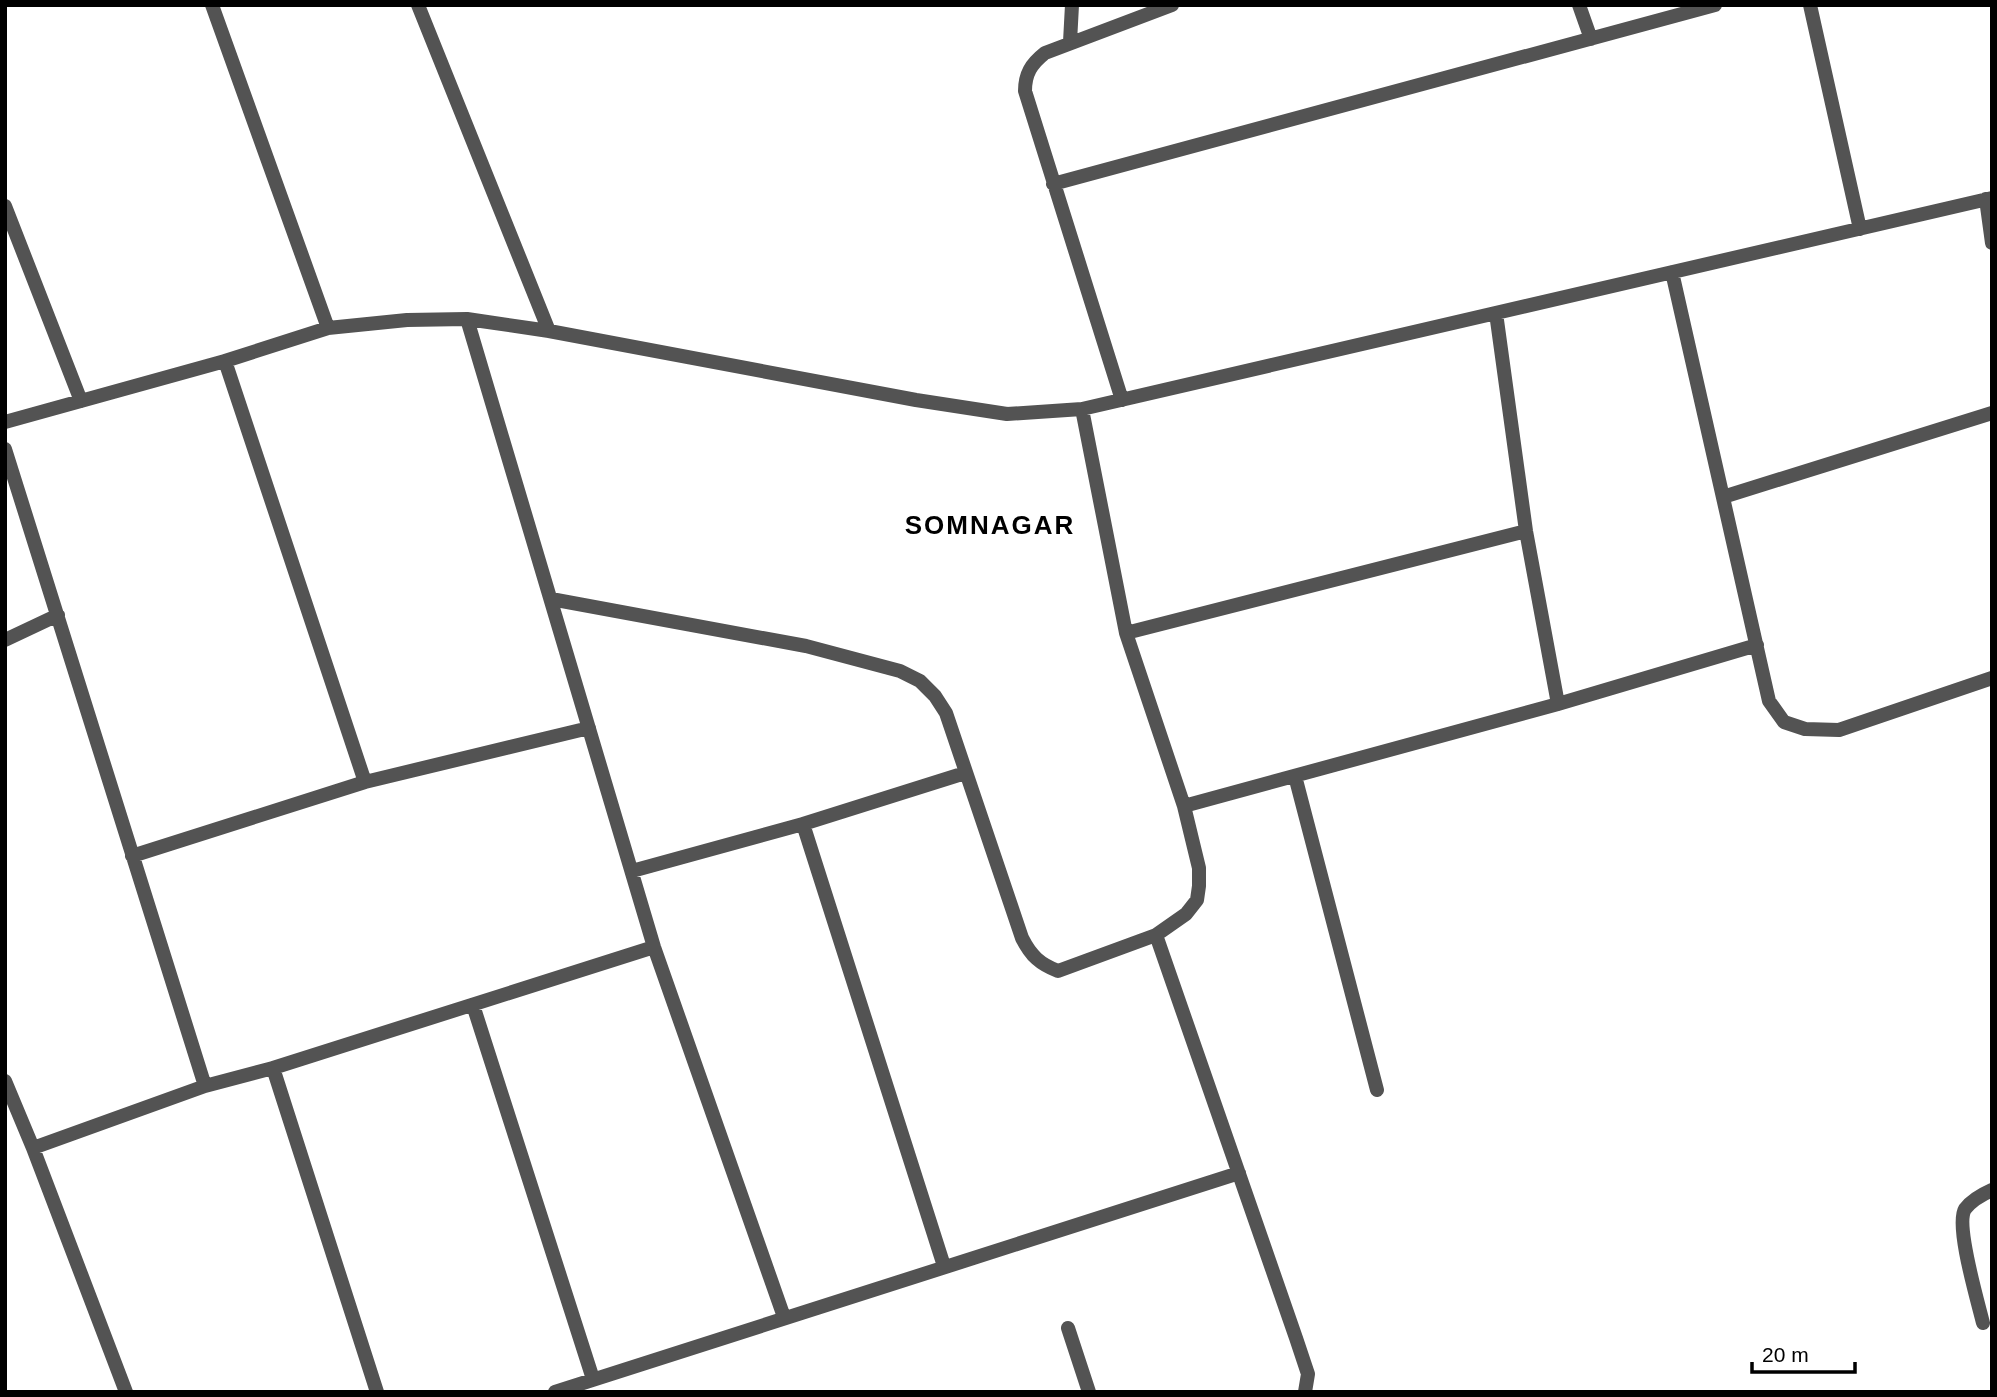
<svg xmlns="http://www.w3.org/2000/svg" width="1997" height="1397" viewBox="0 0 1997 1397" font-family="Helvetica,sans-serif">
	<rect width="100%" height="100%" fill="#fff"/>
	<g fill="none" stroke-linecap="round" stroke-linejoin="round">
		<path stroke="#535353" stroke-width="14" d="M212 5 328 328
			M418 5 549 331
			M1579 5 1591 39
			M1810 5 1860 229
			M1070 42 1072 5
			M1053 184 1715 5
			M1986 199 1992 243
			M5 206 81 401
			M1672 272 1769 701 1784 722 1805 729 1839 730 1992 678
			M1496 313 1526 531 1558 704
			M467 319 654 947 784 1317
			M225 361 365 782 589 728
			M1122 400 1025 91C1025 74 1031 64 1045 53L1172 5
			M5 422 225 361 328 328 407 320 467 319 549 331 916 400 1007 414 1082 409 1992 198
			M5 449 205 1086 273 1068
			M1723 497 1992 413
			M551 599 806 646 900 671 920 681 935 696 946 713 1022 938C1031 956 1040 964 1058 971L1156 935 1186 914 1197 900 1199 886V868L1184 806 1126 633 1082 409
			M1126 633 1526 531
			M5 640 58 615
			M1295 776 1377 1090
			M1184 806 1558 704 1757 645
			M803 824 965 773
			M132 856 365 782
			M632 871 803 824 944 1266
			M1156 935 1296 1338 1308 1374 1305 1392
			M473 1005 593 1379
			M5 1081 33 1148 205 1086
			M33 1148 126 1392
			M1983 1323C1978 1302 1955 1225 1965 1209 1971 1201 1983 1194 1992 1190
			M1068 1328 1089 1392
			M377 1392 273 1068 654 947
			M555 1392 1239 1173"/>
	</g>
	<g text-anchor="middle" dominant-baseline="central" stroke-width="5" stroke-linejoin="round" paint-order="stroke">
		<g font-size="26" font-weight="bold" letter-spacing="2" fill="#000" stroke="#fff">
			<text x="990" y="525">SOMNAGAR</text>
		</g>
	</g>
	<rect width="1997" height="1397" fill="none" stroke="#000000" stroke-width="14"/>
	<path d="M1752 1362v10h103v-10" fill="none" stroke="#000000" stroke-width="3.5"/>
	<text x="1762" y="1362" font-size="21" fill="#000000" stroke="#ffffff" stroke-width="5" paint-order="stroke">20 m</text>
</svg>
